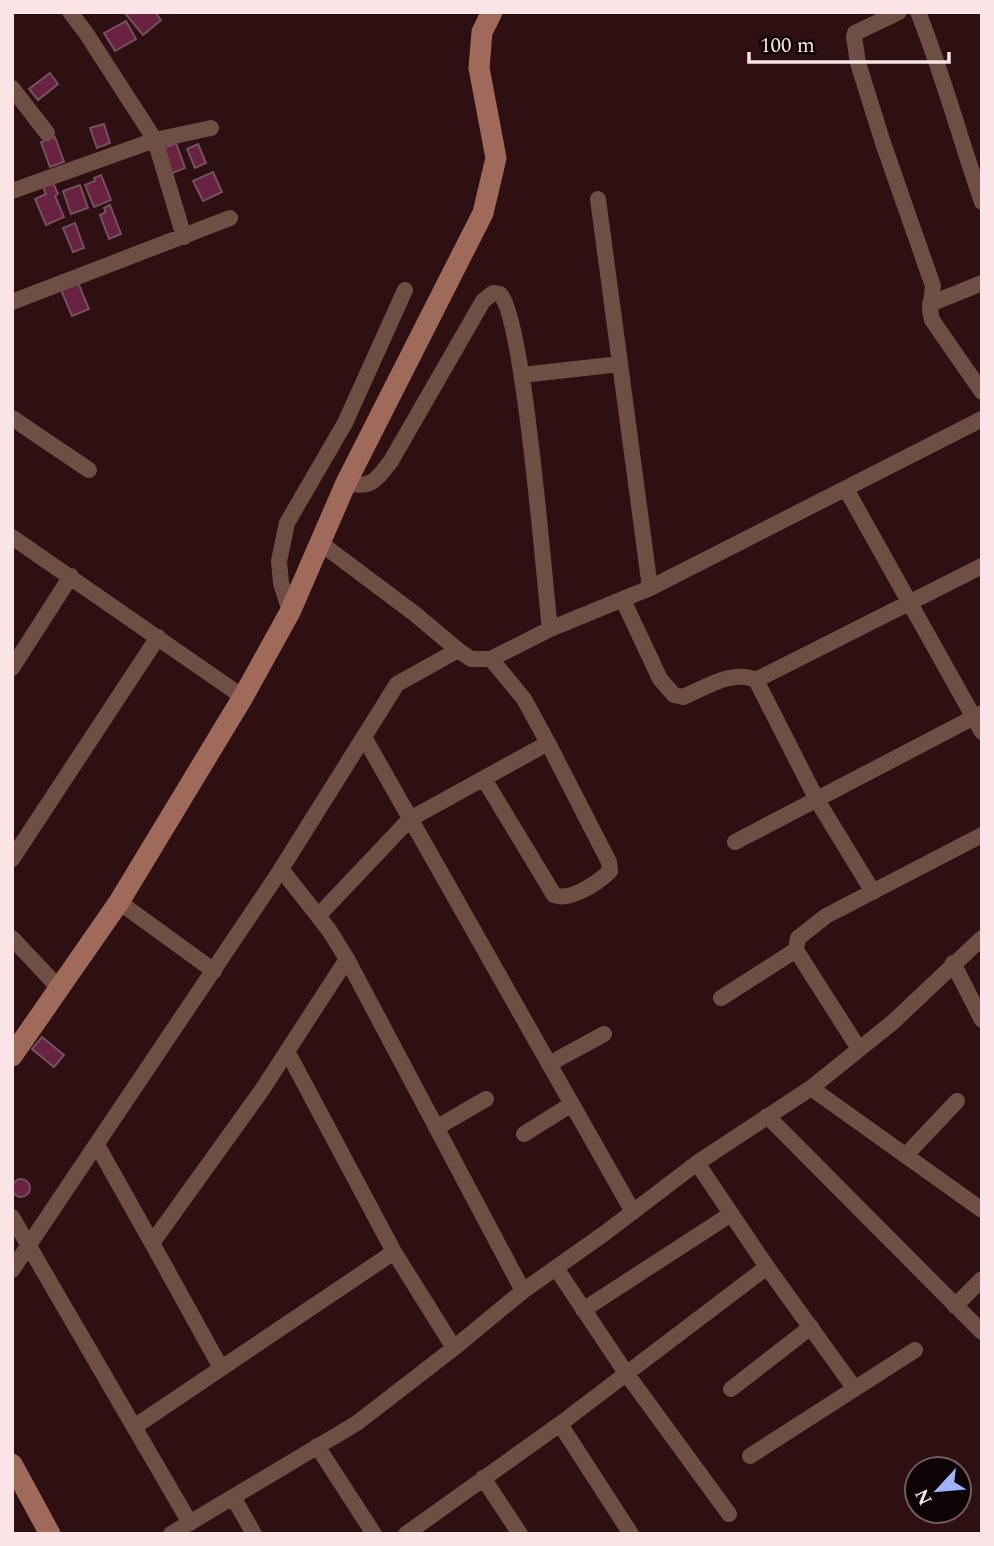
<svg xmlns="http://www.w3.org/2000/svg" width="994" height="1546" viewBox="0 0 994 1546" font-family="Spectral,serif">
	<rect width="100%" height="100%" fill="#2e1013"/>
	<path fill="#692242" stroke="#73515d" stroke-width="2" d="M124 12H155L161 20 143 35Z
		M126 21 136 39 115 51 104 33Z
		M50 73 58 84 38 100 29 89Z
		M104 124 110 143 97 148 90 128Z
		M55 137 64 162 50 167 41 142Z
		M176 143 185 168 170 174 160 150Z
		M198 144 206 163 195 168 187 149Z
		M213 172 222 192 203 201 193 181Z
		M101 175 111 200 94 207 85 185 95 181 94 178Z
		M53 183 58 194 55 196 64 217 46 225 35 199 46 194 43 187Z
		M80 185 88 208 71 214 63 191Z
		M110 205 121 234 109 239 100 215 106 212 104 208Z
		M75 223 84 248 73 252 63 228Z
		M78 283 89 309 72 316 61 290Z
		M42 1037 64 1055 54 1067 32 1049Z
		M12 1188a9 9 0 1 1 18 0a9 9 0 1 1-18 0Z"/>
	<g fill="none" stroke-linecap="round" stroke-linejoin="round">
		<path stroke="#6f4e43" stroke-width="16" d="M70 12 86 33 155 140 184 237
			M899 12 855 33 854 37 858 63 883 143 933 286 930 311 932 320 982 392
			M918 12C943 74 960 139 982 202
			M12 88 47 133
			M12 191 155 140 211 128
			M598 199 650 588
			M12 302 230 218
			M930 304 982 283
			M522 375 620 364
			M12 418 89 470
			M346 483C372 489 376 480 391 461L483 301 493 293 500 294C524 318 544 579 550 629
			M846 489 982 732
			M12 537 243 697
			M319 542 415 614 458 650 471 659H491L550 629 650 588 982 419
			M623 600 660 679 674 695 683 697C705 688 733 669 756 680L817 800 873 892
			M290 612 281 583 279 561 287 523 345 423 405 290
			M491 659 524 699 548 743
			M12 668 71 576
			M756 680 982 566
			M364 737 633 1212
			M735 842 982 713
			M12 859 158 637
			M281 869 329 930 347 959 523 1291
			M119 902 214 971
			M318 916 410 819 548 743 609 862 610 871C599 882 570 902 554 895L484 779
			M12 938 59 988
			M953 963 982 1020
			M721 998 796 950
			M859 1049 796 950 798 938 826 916 982 835
			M287 1051 394 1252 454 1348
			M549 1064 604 1034
			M811 1088 982 1210
			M767 1116 982 1332
			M436 1128 486 1099
			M524 1134 572 1104
			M97 1145 152 1243 262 1090 347 959
			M906 1155 957 1101
			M697 1163 767 1267 855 1389
			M12 1217 190 1523
			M152 1243 221 1368
			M556 1268 626 1373 729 1514
			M12 1270 278 874 397 684 458 650
			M955 1306 982 1279
			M583 1310 731 1214
			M731 1389 811 1327
			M560 1424 631 1534
			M134 1427 394 1252
			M317 1446 374 1534
			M750 1456 915 1350
			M483 1478 520 1534
			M233 1497 254 1534
			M171 1534 357 1423 454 1348 523 1291 605 1233 697 1163 811 1088 893 1022 982 938
			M406 1534 560 1424 767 1267"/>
		<path stroke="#9f6a59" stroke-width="21" d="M12 1056 119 902 243 697 290 612 346 483 483 213 496 158 479 68 482 32 492 12
			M12 1464 50 1534"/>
	</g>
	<rect width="994" height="1546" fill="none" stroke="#fbe4e5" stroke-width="28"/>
	<g transform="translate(938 1490) rotate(244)"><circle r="33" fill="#0e0304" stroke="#6d5d5e" stroke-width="2"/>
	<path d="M0-5L12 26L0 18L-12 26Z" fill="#9fb3fd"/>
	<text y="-10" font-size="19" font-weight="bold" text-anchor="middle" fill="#fbe4e5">N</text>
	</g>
	<path d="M749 52v10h200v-10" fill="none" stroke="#fbe4e5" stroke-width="3.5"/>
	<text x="760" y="52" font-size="21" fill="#fbe4e5" stroke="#0e0304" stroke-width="5" paint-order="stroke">100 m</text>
</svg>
